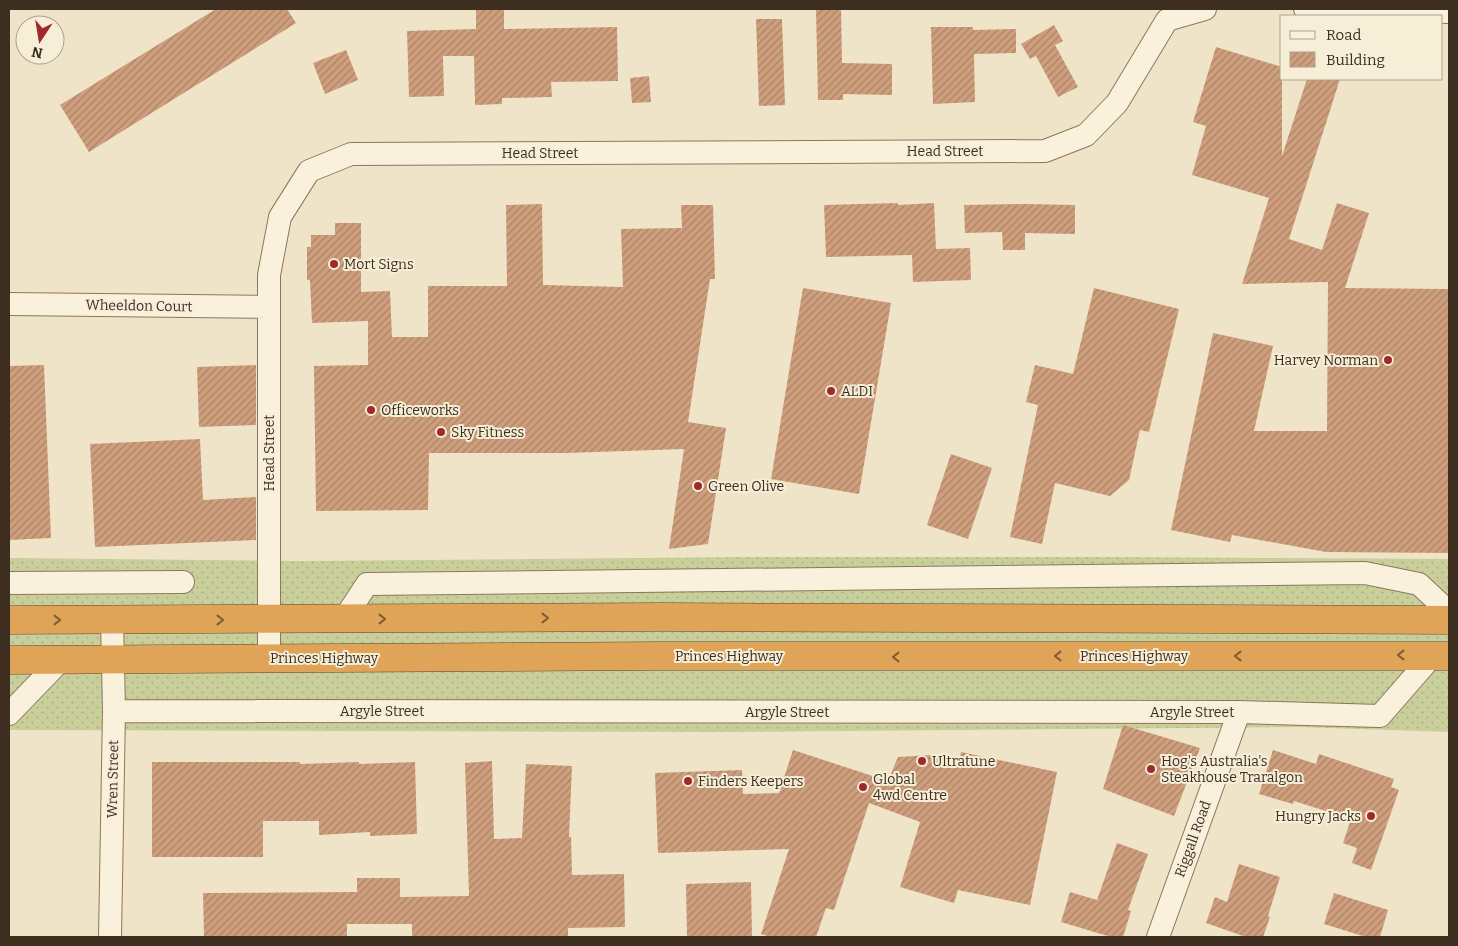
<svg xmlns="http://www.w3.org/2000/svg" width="1458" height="946" viewBox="0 0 1458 946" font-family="Bitter,serif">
	<defs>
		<pattern id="grass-dots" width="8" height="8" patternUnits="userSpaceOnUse" patternTransform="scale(1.25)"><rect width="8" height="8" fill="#c9cf9b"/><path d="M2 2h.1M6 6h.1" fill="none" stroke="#aeb285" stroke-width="1.8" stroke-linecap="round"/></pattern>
		<pattern id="building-hatch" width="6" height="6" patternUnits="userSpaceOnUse" patternTransform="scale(1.25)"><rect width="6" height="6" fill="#cf9f7d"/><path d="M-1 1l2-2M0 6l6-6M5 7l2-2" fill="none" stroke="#a98266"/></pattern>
	</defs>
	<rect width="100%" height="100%" fill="#f0e4c8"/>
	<path fill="url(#grass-dots)" d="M748 557H1108L1449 559V732L1298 727 725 732 9 730V558L302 561Z"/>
	<path fill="url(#building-hatch)" d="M216 9H287L296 23 89 152 60 105Z
		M476 9H504V29L617 27 618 81 551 82 552 97 502 98V104L475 105 474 56H443L444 96 409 97 407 31 476 29Z
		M816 9H841L842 63 892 64V95L843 94V100H818Z
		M756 19H782L785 105 759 106Z
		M1054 25 1063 41 1055 45 1078 87 1058 97 1036 56 1030 59 1021 44Z
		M931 27H973V30L1016 29V53L974 54 975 102 933 104Z
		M1216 47 1282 67V156L1307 79H1340L1289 239 1322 250 1337 203 1369 213 1345 288 1449 289V553L1326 552 1232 535 1230 542 1171 530 1213 333 1273 346 1254 431H1327L1328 282 1242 284 1269 198 1192 175 1206 126 1193 122Z
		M346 50 358 80 325 94 313 63Z
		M649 76 651 102 632 103 630 78Z
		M898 203V205L934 203 936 249 970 248 971 280 913 282 912 255 826 257 824 205Z
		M542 204 543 285 623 287 621 229 682 228 681 205H713L715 279H710L688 422 726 428 708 544 669 549 684 449 566 453H429L428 510 316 511 314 366 368 365V321L312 323 310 280H307V247H311V235H335V223H361V292L390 291 392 337H428V286H507L506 205Z
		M1024 204 1075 205V234L1025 233V250H1003L1002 232 965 233 964 205Z
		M803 288 891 303 859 494 771 479Z
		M1094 288 1179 309 1149 432 1140 430 1129 480 1110 496 1055 483 1042 544 1010 537 1038 405 1026 402 1035 365 1073 374Z
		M44 365 51 538 9 540V366Z
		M256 365V425L199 427 197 367Z
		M200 439 203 500 256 497V540L95 547 90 444Z
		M951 454 992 468 968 539 927 525Z
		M1123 725 1200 748 1174 816 1103 789Z
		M793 750 888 781 898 757 932 755 959 765 961 752 1057 772 1030 905 958 890 954 903 900 887 920 822 869 803 834 910 826 908 816 937H771L761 934 789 849 658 853 655 773 742 770 743 794 779 793Z
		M1273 750 1316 764 1319 754 1394 779 1391 787 1399 790 1371 870 1352 863 1357 848 1343 843 1351 819 1294 801 1293 804 1259 794Z
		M492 761 494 839 522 838 526 764 572 766 569 837H571L572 875 624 874 625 927 568 928V937H412V924H347V937H204L203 893 357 892V878H400V897L469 896 465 763Z
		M152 762H300V764L359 762V764L415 762 417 834 370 836V832L319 835V821H263V857H152Z
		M1117 843 1148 854 1128 910 1131 911 1123 937H1111L1061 922 1070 892 1097 900Z
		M1239 864 1280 877 1268 916 1270 917 1263 937H1246L1206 923 1215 897 1227 902Z
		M751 882 752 937H687L686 884Z
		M1334 893 1388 910 1380 937H1366L1324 924Z"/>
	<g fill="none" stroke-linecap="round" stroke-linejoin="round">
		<g stroke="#8d765c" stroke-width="24">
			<path id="street" d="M1305 9 1449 12
				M9 304 269 307
				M9 583 183 582
				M344 619 367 584 1365 573 1419 584 1449 612
				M269 658V275L280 217 309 171 351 154 1045 151 1086 135 1117 103 1167 20 1205 9
				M114 711 1239 712 1380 716 1433 655
				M9 714 61 660
				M110 937 114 711 112 620
				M1158 937 1239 712"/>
		</g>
		<g stroke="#5b4430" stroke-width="29">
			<path id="highway" d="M9 620 662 617 1449 620
				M9 660 660 656H1449"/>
		</g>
		<use href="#street" stroke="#faf1dc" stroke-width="22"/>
		<use href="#highway" stroke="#e0a458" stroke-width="28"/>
	</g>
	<defs><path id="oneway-chevron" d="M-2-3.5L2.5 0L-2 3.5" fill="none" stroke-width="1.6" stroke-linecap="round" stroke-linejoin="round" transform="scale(1.25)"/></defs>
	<g stroke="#7e5d36">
		<use href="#oneway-chevron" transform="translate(545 618)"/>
		<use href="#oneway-chevron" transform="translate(382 619)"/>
		<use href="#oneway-chevron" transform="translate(57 620)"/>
		<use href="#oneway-chevron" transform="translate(220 620)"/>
		<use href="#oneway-chevron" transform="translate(1401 655) rotate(180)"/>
		<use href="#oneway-chevron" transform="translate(1058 656) rotate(180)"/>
		<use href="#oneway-chevron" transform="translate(1238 656) rotate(180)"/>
		<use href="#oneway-chevron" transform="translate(896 657) rotate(-180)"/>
	</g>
	<g fill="#9e2a2b" stroke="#f7eed8" stroke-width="2">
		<circle cx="334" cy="264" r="5"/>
		<circle cx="1388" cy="360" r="5"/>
		<circle cx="831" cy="391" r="5"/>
		<circle cx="371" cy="410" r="5"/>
		<circle cx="441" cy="432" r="5"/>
		<circle cx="698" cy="486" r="5"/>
		<circle cx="922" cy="761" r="5"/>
		<circle cx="1151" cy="769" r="5"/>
		<circle cx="688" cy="781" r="5"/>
		<circle cx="863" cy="787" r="5"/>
		<circle cx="1371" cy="816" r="5"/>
	</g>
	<g text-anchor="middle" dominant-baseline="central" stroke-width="4" stroke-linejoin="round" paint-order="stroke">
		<g font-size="14" fill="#3d2e20" stroke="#f7eed8">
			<text x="945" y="151">Head Street</text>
			<text x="540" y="153">Head Street</text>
			<text transform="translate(139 306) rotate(1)">Wheeldon Court</text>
			<text transform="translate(269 453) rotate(-90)">Head Street</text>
			<text x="729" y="656">Princes Highway</text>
			<text x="1134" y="656">Princes Highway</text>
			<text x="324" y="658">Princes Highway</text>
			<text x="382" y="711">Argyle Street</text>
			<text x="787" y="712">Argyle Street</text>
			<text x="1192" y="712">Argyle Street</text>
			<text transform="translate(113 779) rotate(-89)">Wren Street</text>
			<text transform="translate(1193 839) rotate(-70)">Riggall Road</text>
		</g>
		<g font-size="14" fill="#3d2e20" stroke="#f7eed8" text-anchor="start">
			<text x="344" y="264">Mort Signs</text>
			<text x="1378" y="360" text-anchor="end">Harvey Norman</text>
			<text x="841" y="391">ALDI</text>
			<text x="381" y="410">Officeworks</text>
			<text x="451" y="432">Sky Fitness</text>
			<text x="708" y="486">Green Olive</text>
			<text x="932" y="761">Ultratune</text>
			<text x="1161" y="761">Hog's Australia's<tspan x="1161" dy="16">Steakhouse Traralgon</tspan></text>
			<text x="873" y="779">Global<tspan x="873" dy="16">4wd Centre</tspan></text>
			<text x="698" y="781">Finders Keepers</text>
			<text x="1361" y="816" text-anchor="end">Hungry Jacks</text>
		</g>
	</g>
	<rect width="1458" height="946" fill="none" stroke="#3d2e20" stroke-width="20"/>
	<rect x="1280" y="15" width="162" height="65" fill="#f7eed8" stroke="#ada18e"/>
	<rect x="1290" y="31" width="25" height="8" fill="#faf1dc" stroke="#ada18e"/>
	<text x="1326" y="40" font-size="15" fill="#3d2e20">Road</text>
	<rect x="1290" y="52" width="25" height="15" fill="url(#building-hatch)" stroke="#ada18e"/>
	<text x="1326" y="65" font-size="15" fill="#3d2e20">Building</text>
	<g transform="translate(40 40) rotate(192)"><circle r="24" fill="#f7eed8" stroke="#ada18e"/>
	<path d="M0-4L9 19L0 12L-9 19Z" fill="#9e2a2b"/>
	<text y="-8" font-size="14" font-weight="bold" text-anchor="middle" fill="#3d2e20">N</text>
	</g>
</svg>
